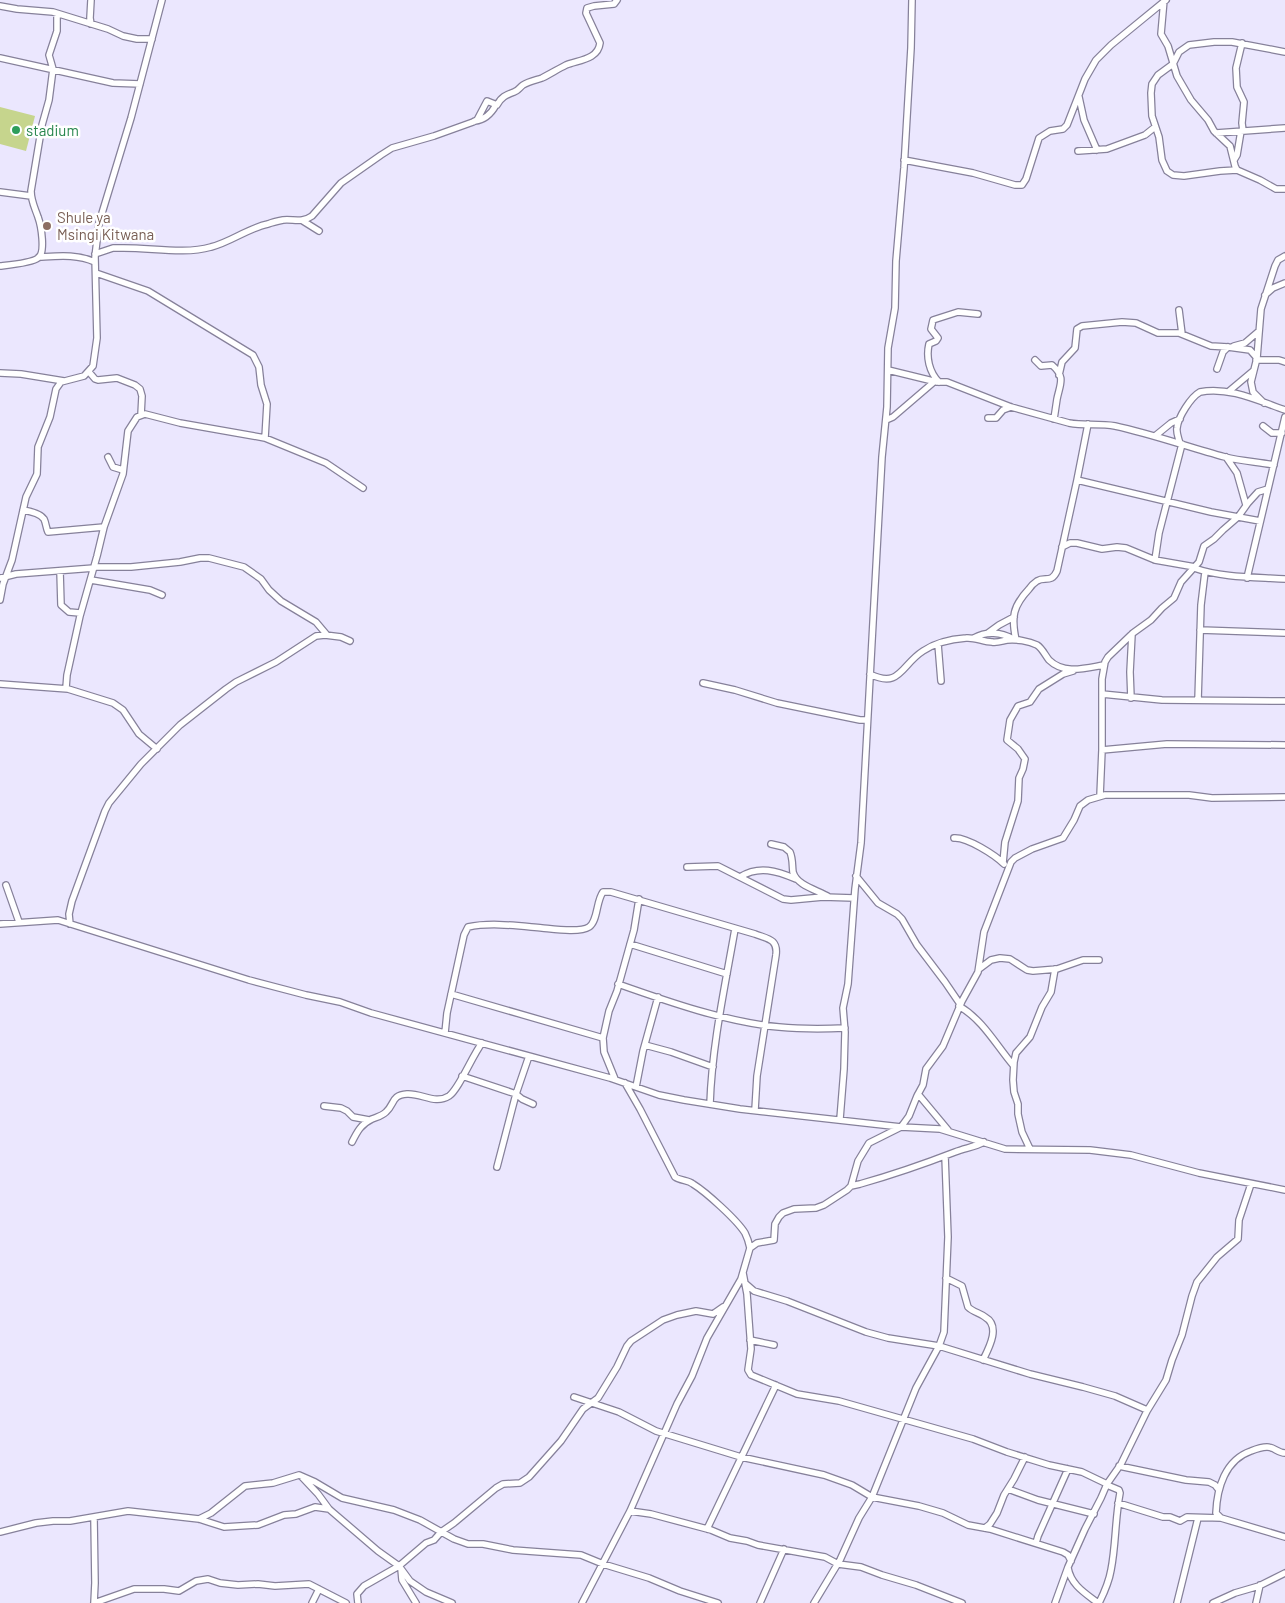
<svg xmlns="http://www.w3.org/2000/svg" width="1285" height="1603" viewBox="0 0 1285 1603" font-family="Barlow,sans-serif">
	<rect width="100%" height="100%" fill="#ebe7fe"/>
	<path fill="#c6d58d" d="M0 107 35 116 26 151 0 144Z"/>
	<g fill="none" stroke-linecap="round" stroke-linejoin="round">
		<g stroke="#86819a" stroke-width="8">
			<path id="minor" d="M91 0 90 18 91 24
				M1164 0 1161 34 1168 46 1177 76 1191 100 1208 120 1214 131 1230 146 1235 166 1237 170 1260 180 1276 189H1285
				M0 6 17 9 53 12 108 29 123 36 137 39H152
				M1242 43 1236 68 1237 87 1244 102 1242 123 1243 131
				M0 58 113 83 140 84
				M1079 97 1084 120 1097 150
				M475 121C485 120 491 114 496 105
				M1216 133 1285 128
				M1078 151 1107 149 1145 135 1155 127
				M904 160 973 173 1015 185H1022L1026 179 1039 138 1050 131 1063 129 1067 125 1085 79 1096 60 1111 45 1166 0
				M1234 160 1237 155 1241 131
				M1237 170 1220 171 1184 176 1173 175 1167 171 1162 160 1159 137 1152 116 1151 93 1152 84 1158 75 1173 64 1179 52 1189 45 1214 42H1232L1285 52
				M0 192 31 196
				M303 221 319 231
				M95 254 113 248H119C149 247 183 255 211 247 231 242 248 228 268 224 273 222 278 221 283 220 294 219 302 223 312 216L341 183 381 155 392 148 434 136 473 122 477 120 487 101 497 105C501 97 506 95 514 92 518 91 520 87 523 85 529 81 536 80 542 78 550 74 558 69 566 65 578 60 598 60 600 43L586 13 587 8 594 6 614 4 617 0
				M39 257C59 256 77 254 95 262
				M0 266C9 265 32 263 38 258 46 253 41 225 38 217 35 208 31 201 31 191L42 125 49 100 53 69 49 55 57 31V14
				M96 273 148 291 253 355 259 367 261 385 267 404 265 438
				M1265 295 1273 288 1285 283
				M1179 310 1182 334
				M1234 346 1245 343 1259 331
				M1035 360 1041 366 1052 365C1066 377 1060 384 1057 399 1056 406 1055 412 1054 419
				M1256 360H1279L1285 362
				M1217 369 1223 352 1228 347
				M888 370 937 382H947L1011 407 1069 423C1084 426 1099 423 1115 426 1152 434 1188 447 1225 457 1241 461 1258 462 1274 465
				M89 372 95 379 98 380 117 378 135 385 140 389 142 396 141 415
				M0 373 21 374 64 381
				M1059 375 1062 362 1075 348 1077 329 1082 326 1122 322 1136 323 1158 333H1179L1211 346 1228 347 1250 350 1257 358
				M939 382C929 372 926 357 929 344L936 341 938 338 931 329 933 320 958 312 978 314
				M1228 392 1253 371
				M1264 403 1253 392 1251 382 1257 358 1261 309 1275 266 1278 260 1285 256
				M988 418H996L1003 410 1011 407
				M886 420 893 417 935 381
				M1263 426 1272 433H1282
				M1155 436 1171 423 1180 419
				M1180 444C1179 439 1176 433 1177 428 1178 417 1191 397 1200 392 1228 386 1259 401 1285 410
				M108 457 113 467 123 470
				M1226 457 1237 473 1246 505
				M1077 480 1211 512 1260 521
				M23 510C29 511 40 513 44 519 46 523 46 528 48 532L104 527
				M1062 547 1070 543H1077L1102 549 1117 547 1126 548 1155 560 1195 567
				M1155 560 1159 533 1182 444
				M95 567H131L180 562 200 558H209L244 567 261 579 269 590 281 601 316 622 327 635
				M1194 568C1223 578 1254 577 1285 579
				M60 571 61 605 69 612 80 613
				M0 578 16 574 94 568
				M1247 578 1285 417
				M91 580 150 590 162 595
				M0 600 3 584 12 560 26 497 37 474 38 447 50 417 56 389 61 382 84 376 93 366 97 338 95 257 99 223 131 118 162 0
				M1200 630 1285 633
				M988 633 999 625 1014 617
				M974 638C986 631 1001 632 1013 639
				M1016 640C1011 617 1013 606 1029 589 1031 586 1034 583 1037 581 1045 576 1051 584 1057 571L1077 480 1088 424
				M938 644 941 681
				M870 674C900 689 901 665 923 651 935 643 952 639 966 638 975 637 983 642 992 642 997 643 1002 641 1007 640 1016 639 1029 641 1037 645 1042 648 1045 655 1049 660 1064 675 1086 668 1104 665
				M703 683 735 690 777 703 860 720H866
				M0 684 68 689 113 703 123 710 139 734 157 749
				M66 688 67 675 80 616 97 556 104 527 123 474 128 431 137 417 145 414 180 423 265 438 326 463 363 488
				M1102 694 1162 700 1285 701
				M1131 698 1130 672 1132 634
				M1198 700 1201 605 1205 572
				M1102 750 1167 744 1285 745
				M1100 796 1102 750V679L1105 662 1108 657 1133 633 1151 620 1162 608 1174 598 1181 582 1199 562 1204 546 1214 539 1223 530 1238 517 1248 503 1258 492 1268 489
				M954 838C967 837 995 855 1004 864
				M771 844 784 847 790 852C793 859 792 865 793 872 797 886 818 890 829 897
				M1003 863 1005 842 1018 801 1019 778 1023 769 1025 759 1018 749 1007 740 1010 720 1018 706 1030 702 1039 689 1063 674 1073 671
				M687 867 718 866 783 899 791 900 823 897 854 898
				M856 876 878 903 897 914 902 919 917 945 945 982 960 1004
				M740 877C759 865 777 871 796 879
				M6 885 19 922
				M0 924 58 920 249 980 306 995 340 1002 371 1013 610 1078 659 1095 684 1100 740 1109 901 1127 940 1129 1005 1149 1090 1150 1131 1155 1199 1173 1285 1190
				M70 924 69 914 72 901 105 811 109 803 141 764 180 725 226 689 236 682 276 662 316 636 325 635 341 637 350 641
				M630 944 727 974
				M979 969 991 960 1000 958 1010 959 1027 970 1033 971 1057 969 1083 960H1099
				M618 984C669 1002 726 1022 779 1027 800 1029 823 1029 845 1028
				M451 994 603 1038
				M959 1006C983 1020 996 1045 1013 1065
				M445 1033 447 1013 464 935 468 927C491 922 519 926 542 928 553 929 580 933 589 927 598 921 596 901 603 892H611L755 934C768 939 778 939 776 955L757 1076 755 1110
				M645 1045 671 1052 713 1067
				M462 1076 516 1094 522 1099 533 1104
				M615 1079 604 1052 603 1038 609 1011 617 991 634 930 639 899
				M625 1083 640 1109 675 1177C681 1181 688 1180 693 1184 706 1192 737 1220 745 1233 747 1237 749 1243 750 1248
				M636 1087 643 1051 658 997
				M918 1094 948 1130
				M710 1104C712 1045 725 986 735 929
				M324 1106 341 1108 347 1111 353 1117 369 1120
				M840 1119 844 1069 845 1032 843 1008 848 984 855 889 861 843 882 457 887 407 888 348 895 308 896 261 904 168 911 48 912 0
				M352 1142C357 1132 361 1124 372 1119 377 1117 382 1116 386 1112 395 1104 391 1095 407 1094 422 1093 435 1105 449 1096 459 1089 472 1056 482 1043
				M1030 1149 1022 1132 1018 1114V1104L1014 1092 1013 1080 1014 1062 1016 1053 1030 1037 1042 1007 1051 992 1055 969
				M497 1167 516 1094 529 1056
				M851 1186 860 1184C892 1175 924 1164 955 1152 965 1148 975 1147 984 1142
				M743 1273 747 1294 751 1349 748 1370 751 1375 797 1394 839 1401 973 1439 1007 1452 1049 1465 1082 1472 1107 1484
				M946 1278 962 1286 968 1307C973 1312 980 1313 985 1317 1001 1326 989 1348 983 1360
				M746 1284 754 1291 787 1301 866 1332 888 1338 939 1346 1030 1374 1083 1387 1115 1396 1147 1410
				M750 1340 774 1345
				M574 1397 619 1412 656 1431 741 1457 824 1475 852 1485 872 1497 919 1506 943 1513 968 1525 990 1529 1063 1552 1068 1555 1071 1561
				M1285 1453C1278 1453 1274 1447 1267 1447 1261 1447 1256 1449 1251 1451 1225 1460 1217 1488 1216 1513L1221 1518 1285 1537
				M1119 1466 1186 1480 1209 1482 1215 1485 1219 1490
				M302 1477 318 1494 329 1509 378 1551 399 1566 410 1581 426 1592 452 1603
				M1008 1489 1038 1500 1094 1514
				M1118 1503 1163 1517H1170L1180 1521 1187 1517 1221 1518
				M630 1511 651 1514 711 1530 730 1538 747 1541 758 1545 825 1557 838 1564 861 1567 882 1575 916 1585 962 1603
				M199 1519 211 1513 245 1486 273 1483 299 1475 315 1482 342 1498 394 1510 420 1520 454 1539 468 1544H483L513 1550 581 1555 603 1564 649 1578 680 1591 718 1603
				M985 1528 990 1524 997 1513 1004 1495 1014 1479 1025 1457
				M707 1529 776 1385
				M0 1532 36 1523 53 1521H70L128 1511 199 1519 224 1527 258 1525 284 1515 296 1514 315 1507 329 1509
				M1036 1543 1038 1536 1068 1469
				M1068 1568C1071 1585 1085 1593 1098 1603
				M401 1569 402 1580 416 1603
				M94 1603 134 1589H164L179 1591 196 1581 208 1579 220 1583 238 1585 258 1584 275 1586 309 1584 346 1603
				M94 1603 95 1583 94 1518
				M312 1603 319 1589
				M358 1603 357 1594 364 1586 399 1566 426 1543 434 1540 441 1532 454 1523 496 1488 503 1484 520 1483 529 1477 561 1441 583 1409 598 1398 617 1367 627 1346 631 1341 663 1320 677 1315 696 1311 713 1314 723 1307
				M582 1603 630 1511 677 1404 692 1376 707 1338 741 1279 750 1248 757 1243 774 1240 775 1224 779 1217 783 1213 794 1209 816 1208 824 1205 847 1190 851 1186 858 1161 869 1143 901 1127 909 1116 917 1096 923 1085 926 1069 943 1046 962 1001 978 972 984 932 1011 862 1015 858 1032 849 1063 838 1074 820 1080 806 1088 800 1105 795H1189L1212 798 1285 797
				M760 1603 784 1549
				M814 1603 840 1560 859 1518 872 1497 916 1388 939 1346 944 1332 948 1237 945 1156
				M1055 1603 1068 1567 1085 1529 1101 1498 1107 1484 1121 1464 1147 1411 1166 1380 1172 1360 1182 1335 1192 1296 1197 1282 1217 1257 1238 1239 1239 1220 1251 1184
				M1099 1603C1104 1593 1109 1582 1111 1570 1116 1545 1115 1519 1120 1493L1119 1490 1107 1485
				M1177 1603 1198 1518
				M1213 1603 1235 1593 1259 1586 1285 1573
				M1256 1603 1260 1585"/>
		</g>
		<use href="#minor" stroke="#fff" stroke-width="5.5"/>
	</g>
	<circle fill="#2e9e5b" stroke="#fff" stroke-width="2" cx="16" cy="130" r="5"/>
	<circle fill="#8d6e63" stroke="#fff" stroke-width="2" cx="47" cy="226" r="5"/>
	<g text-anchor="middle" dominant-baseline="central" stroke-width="5" stroke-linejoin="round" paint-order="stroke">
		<g font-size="15" fill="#27864d" stroke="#fff" text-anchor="start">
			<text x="26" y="130">stadium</text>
		</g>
		<g font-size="15" fill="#785e54" stroke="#fff" text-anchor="start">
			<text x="57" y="217">Shule ya<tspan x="57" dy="17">Msingi Kitwana</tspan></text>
		</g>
	</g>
</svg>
